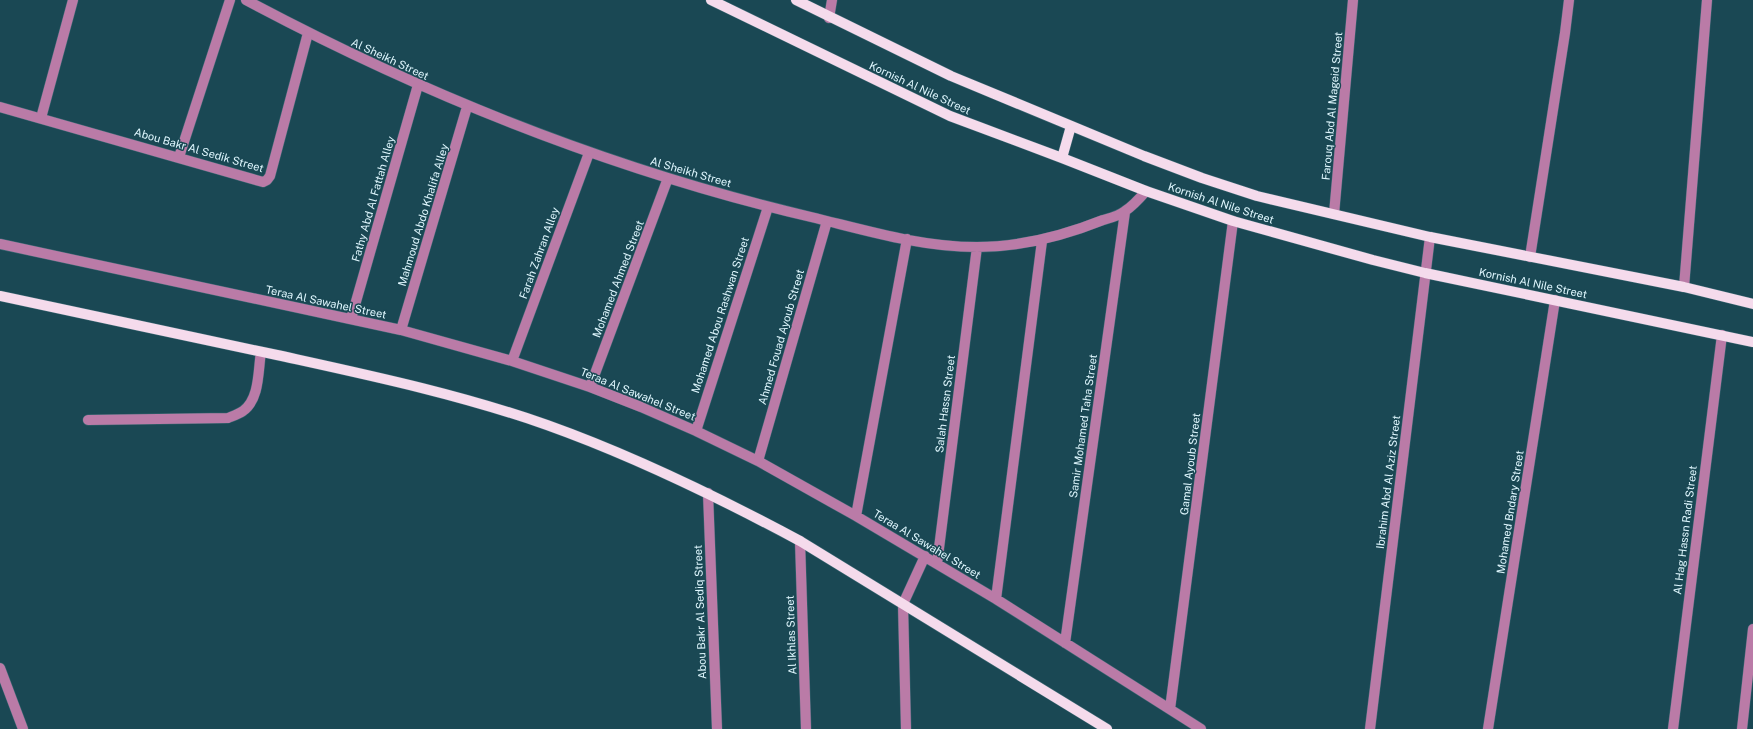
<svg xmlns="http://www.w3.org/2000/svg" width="1753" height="729" viewBox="0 0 1753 729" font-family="'Public Sans',sans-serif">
	<rect width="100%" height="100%" fill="#1a4854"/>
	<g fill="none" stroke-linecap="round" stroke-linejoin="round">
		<g stroke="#3d6873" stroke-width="11">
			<path id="minor" d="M246 0C426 96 612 170 811 217 865 230 920 247 977 247 1020 247 1063 236 1103 220 1110 218 1119 216 1125 211 1133 206 1140 198 1146 191
				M829 18 832 0
				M0 107 263 182 267 180 270 176 308 33
				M41 118 73 0
				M179 157 230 0
				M1334 214 1353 0
				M0 244 401 330 512 361 590 387 641 407 696 431 758 461 856 516 996 599 1201 729
				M1530 257 1565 33 1569 0
				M1684 287 1707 0
				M351 319 418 85
				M401 330 467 107
				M512 361 589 153
				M590 387 668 178
				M88 420 228 418C233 416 239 414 243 411 260 399 258 370 261 352
				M696 431 768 207
				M758 461 827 221
				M708 493 717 729
				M856 516 907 239
				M800 541 806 729
				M937 564 977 247
				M996 599 1042 241
				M1065 643 1125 212
				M0 668 23 729
				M1170 709 1233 221
				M906 729 903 604 925 556
				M1370 729 1430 237
				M1488 729 1555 300
				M1673 729 1722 335
				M1742 729 1753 629"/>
		</g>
		<g stroke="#3d6873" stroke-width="11">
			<path id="major" d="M711 0 950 116 1062 158 1146 191 1233 221 1373 260 1425 273 1753 342
				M796 0 951 76 1144 156 1202 178 1257 196 1430 237 1684 287 1753 304
				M1062 158 1071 126
				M0 296C92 316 185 335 277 355 368 375 459 394 547 425 634 456 718 497 800 541L1107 729"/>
		</g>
		<use href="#minor" stroke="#ba7ba7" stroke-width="10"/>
		<use href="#major" stroke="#f5dbec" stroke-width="10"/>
	</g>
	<g text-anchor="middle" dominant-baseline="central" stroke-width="3" stroke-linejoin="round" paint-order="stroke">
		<g font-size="11" fill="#dff7fe" stroke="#1a4854">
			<text transform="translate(390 59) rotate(25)">Al Sheikh Street</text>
			<text transform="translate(920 88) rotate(25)">Kornish Al Nile Street</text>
			<text transform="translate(1332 106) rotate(-85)">Farouq Abd Al Mageid Street</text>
			<text transform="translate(199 150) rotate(16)">Abou Bakr Al Sedik Street</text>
			<text transform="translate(691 172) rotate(16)">Al Sheikh Street</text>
			<text transform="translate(373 199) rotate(-74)">Fathy Abd Al Fattah Alley</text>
			<text transform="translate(1221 203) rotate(18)">Kornish Al Nile Street</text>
			<text transform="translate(423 215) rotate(-73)">Mahmoud Abdo Khalifa Alley</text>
			<text transform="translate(539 253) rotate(-70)">Farah Zahran Alley</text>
			<text transform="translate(618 279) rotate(-69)">Mohamed Ahmed Street</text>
			<text transform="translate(1533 283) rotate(12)">Kornish Al Nile Street</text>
			<text transform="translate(326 302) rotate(12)">Teraa Al Sawahel Street</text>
			<text transform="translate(720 315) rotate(-72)">Mohamed Abou Rashwan Street</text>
			<text transform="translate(781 337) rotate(-74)">Ahmed Fouad Ayoub Street</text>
			<text transform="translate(638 394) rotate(22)">Teraa Al Sawahel Street</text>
			<text transform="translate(945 404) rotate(-83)">Salah Hassn Street</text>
			<text transform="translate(1083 426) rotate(-82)">Samir Mohamed Taha Street</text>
			<text transform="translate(1190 464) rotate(-83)">Gamal Ayoub Street</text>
			<text transform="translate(1388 482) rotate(-83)">Ibrahim Abd Al Aziz Street</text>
			<text transform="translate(1510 512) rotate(-81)">Mohamed Bndary Street</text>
			<text transform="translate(1685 530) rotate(-83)">Al Hag Hassn Radi Street</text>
			<text transform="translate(927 544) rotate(31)">Teraa Al Sawahel Street</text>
			<text transform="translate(700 612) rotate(-92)">Abou Bakr Al Sediq Street</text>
			<text transform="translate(791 635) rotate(-92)">Al Ikhlas Street</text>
		</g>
	</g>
</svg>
